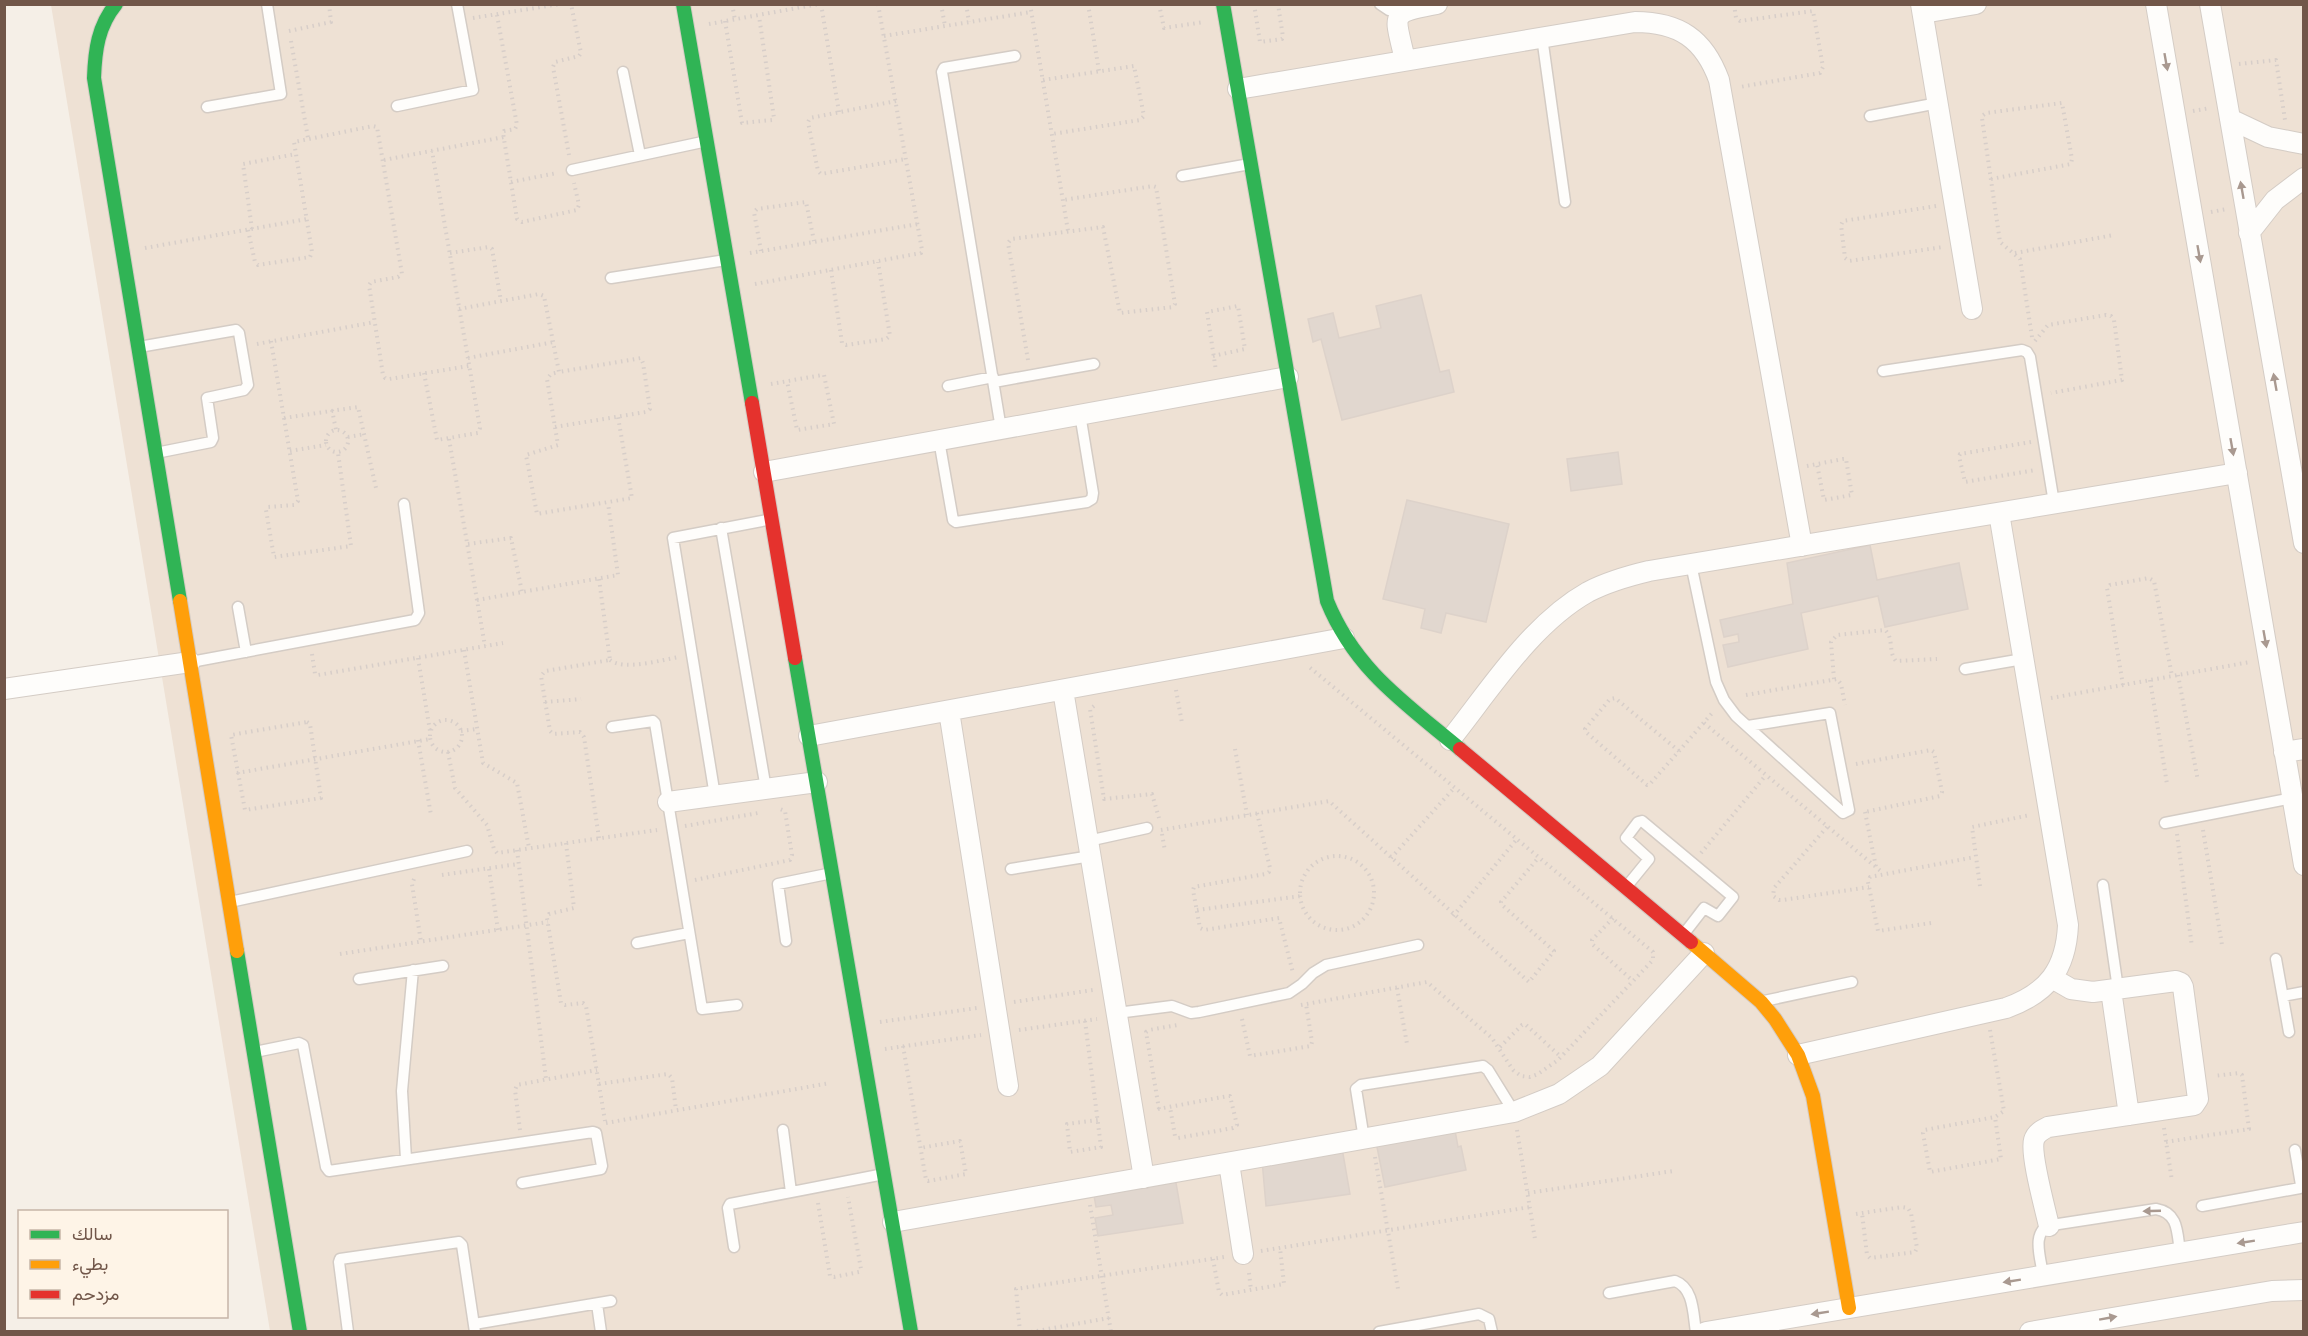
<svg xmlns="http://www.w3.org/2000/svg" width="2308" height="1336" viewBox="0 0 2308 1336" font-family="'Fira Sans Condensed',Vazirmatn,sans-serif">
	<rect width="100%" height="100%" fill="#f5efe7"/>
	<path fill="#eee1d4" d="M51 5H2303V1331H270Z"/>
	<path fill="#e1d7cf" stroke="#ddd2ca" stroke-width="1.5" d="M1421 295 1440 372 1449 370 1454 392 1342 420 1321 339 1313 342 1308 319 1333 313 1339 338 1381 328 1376 306Z
		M1618 452 1622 484 1571 491 1567 459Z
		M1407 500 1509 524 1486 622 1446 613 1441 633 1421 628 1425 609 1383 599Z
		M1870 545 1877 580 1959 563 1968 609 1885 627 1878 596 1801 613 1808 649 1728 667 1723 645 1739 642 1738 634 1724 637 1720 620 1793 604 1787 563Z
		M1454 1125 1458 1147 1461 1146 1466 1170 1385 1187 1376 1142Z
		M1342 1148 1350 1194 1266 1206 1262 1160Z
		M1175 1177 1183 1223 1098 1236 1095 1218 1113 1215 1111 1205 1096 1207 1093 1190Z"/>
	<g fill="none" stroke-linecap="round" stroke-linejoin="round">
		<g stroke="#d4ccc5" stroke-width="13">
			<path id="lane" d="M1380 4 1389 10 1403 12
				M1542 37 1565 202
				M623 72 640 155
				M397 106 473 90 457 4
				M207 107 281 94 267 4
				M1870 116 1938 103
				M572 170 707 141
				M1182 176 1250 164
				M611 278 726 260
				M139 347 236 330 239 333 248 385 244 390 207 398 213 438 211 442 156 453
				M1883 371 2022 350 2027 352 2030 357 2054 503
				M994 382 1094 364
				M948 386 993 377
				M1001 429 942 72 944 68 1015 56
				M939 440 953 520 956 522 1087 502 1092 499 1093 493 1080 414
				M721 528 766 789
				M1691 564 1716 682 1724 700 1736 716 1843 813 1849 810 1830 713 1748 726
				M238 607 246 652
				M191 662 415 620 419 613 404 504
				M1965 669 2023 659
				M612 727 653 721 655 723 702 1009 737 1005
				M715 796 673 538 772 519
				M2165 823 2292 798
				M1088 841 1147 828
				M1011 869 1091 856
				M2103 885 2118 989
				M1627 886 1649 859 1626 838 1638 822 1642 821 1733 897 1718 916 1704 908 1683 935
				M230 902 467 851
				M786 941 778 884 832 873
				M637 943 689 933
				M2276 959 2289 1032
				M359 979 443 966
				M2283 996 2304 992
				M1764 1001 1852 982
				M1117 1013 1172 1006 1191 1013 1199 1012 1289 993 1302 984 1313 973 1326 965 1418 945
				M255 1052 299 1043 303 1045 326 1167 329 1171 593 1132 596 1133 602 1166 601 1169 522 1183
				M783 1130 791 1192
				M1364 1139 1356 1089 1361 1085 1483 1066 1488 1070 1514 1112
				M406 1159 402 1091 413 970
				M2202 1206 2300 1188 2301 1185 2295 1150
				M734 1247 728 1208 730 1204 884 1174
				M2043 1275C2041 1259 2030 1230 2052 1225L2156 1209C2179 1213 2177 1233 2180 1252
				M1609 1293 1675 1281C1694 1288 1693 1314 1696 1332
				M597 1304 601 1332
				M474 1324 611 1301
				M348 1332 339 1262 340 1259 459 1242 462 1245 475 1332
				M1379 1332 1479 1314 1489 1319 1492 1332"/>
		</g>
		<g stroke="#d4ccc5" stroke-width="22">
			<path id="street" d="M1921 4 1972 309
				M2156 4 2304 865
				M2210 4 2304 543
				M1923 13 1976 4
				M1405 60C1395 14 1387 13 1437 4
				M1238 89 1635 22C1679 22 1704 39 1719 80L1802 546
				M2230 119 2268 137 2304 144
				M2249 233 2275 200 2304 178
				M764 472 1288 377
				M4 689 190 662
				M1063 690 1144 1178
				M949 711 1008 1086
				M809 736 1344 638
				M1450 740C1490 690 1531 624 1588 592 1607 582 1628 576 1649 571L2237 473
				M2284 752 2304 749
				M668 802 817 782
				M2111 990 2129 1115
				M1798 1055 2006 1008C2048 993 2066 969 2068 925L1999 513
				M1229 1163 1243 1254
				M893 1222 1514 1112 1559 1094 1600 1066 1704 953
				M2049 1226C2045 1208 2030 1154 2034 1140 2036 1133 2042 1130 2048 1127L2194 1105 2198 1099 2183 987 2181 983 2176 981 2093 992 2071 989 2052 978
				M1706 1332 2304 1232
				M2030 1332 2272 1291 2304 1290"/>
		</g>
		<g stroke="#d4cbc4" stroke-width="16">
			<path id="fast" d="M116 4C98 26 95 50 94 78L180 601
				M683 4 752 403
				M1223 4 1327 601C1355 670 1405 703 1460 749
				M795 658 911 1332
				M237 951 300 1332"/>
		</g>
		<g stroke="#d4cbc4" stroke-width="16">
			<path id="slow" d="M180 601 237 951
				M1691 942 1761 1002 1775 1019 1798 1055 1813 1096 1849 1308"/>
		</g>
		<g stroke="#d4cbc4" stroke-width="16">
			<path id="jam" d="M752 403 795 658
				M1460 749 1691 942"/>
		</g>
		<path stroke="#d7cec9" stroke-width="4" stroke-dasharray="1.5 4.5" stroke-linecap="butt" d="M732 4 735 20
			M821 4 839 112
			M941 4 945 26
			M966 4 969 22
			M1030 4 1068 231
			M1088 4 1099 71
			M1159 4 1164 28 1204 22
			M1254 4 1260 42 1282 39 1283 37 1278 4
			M1734 4 1736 18 1740 21 1813 11 1823 67 1820 73 1740 87
			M497 15 517 125 515 129 504 131 503 133 517 219 522 222 577 210 579 205 574 183
			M473 18 560 4
			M725 21 742 123 772 120 774 118 759 16
			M709 24 819 4
			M289 31 331 22 329 4
			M884 36 1031 12
			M291 41 308 138
			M2239 64 2276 60 2285 120
			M1043 80 1134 66 1144 116 1140 120 1052 134
			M896 101 810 118 808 122 818 171 821 174 906 159
			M2193 111 2210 108
			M569 155 553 67 555 62 579 56 581 53 571 4
			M384 160 504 137
			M1991 179 2071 164 2072 159 2062 103 1986 113 1982 116V118L2000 242 2020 259 2032 337
			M511 182 557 173
			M1936 206 1843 221 1841 225 1845 258 1849 261 1943 247
			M2211 212 2227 209
			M252 229 243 164 296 154
			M248 230 255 262 258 265 310 257 312 252 294 142 373 126 377 127 402 274 398 277 371 282 369 285 383 375 385 378 389 379 469 366
			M145 248 307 219
			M761 251 754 212 757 209 806 202 814 241
			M450 253 489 247 492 249 501 301
			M750 253 918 224
			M2015 253 2114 235
			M831 270 842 343 846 345 886 339 890 336 878 262
			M755 284 921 253 922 250 878 4
			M459 309 539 294 544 296 559 372 551 374 547 379 558 445 526 455 537 514 632 498 618 417
			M271 341 298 501 294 505 268 507 266 510 274 557 351 546 338 453
			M2035 341 2048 325 2106 315 2111 316 2114 320 2122 380 2051 393
			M257 344 375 322
			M1213 356 1245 349 1238 306 1207 312 1216 371
			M468 358 554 342
			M1028 360 1008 243 1011 239 1103 227 1120 313 1173 307 1175 304 1156 187 1153 186 1063 200
			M424 373 437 440 478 433 480 428 432 151
			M771 384 822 375H824L834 424 797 430 787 381
			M332 410 336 430
			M284 418 358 407 376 488
			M555 427 646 412 650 409 643 363 641 358 559 372
			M326 441a11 11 0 1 1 22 0a11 11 0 1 1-22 0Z
			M348 437 365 434
			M449 439 485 646
			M2031 442 1960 454 1959 456 1965 482 2035 470
			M290 451 326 445
			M1807 466 1843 459H1846L1852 495 1824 500 1817 464
			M468 544 511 538 522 592
			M477 600 618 575 608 503
			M464 650 483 763 517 783 529 848
			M312 654 315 674 318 675 503 643
			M418 658 430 731
			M610 660C624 671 661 660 679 657
			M2178 675 2198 781
			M1834 679 1831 642 1837 635 1885 630C1894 638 1888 652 1896 661L1937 659
			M2150 680 2167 784
			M2123 685 2107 588 2110 585 2149 578 2154 581 2172 676
			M1176 690 1182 723
			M1746 695 1837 679 1841 684 1845 705
			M2051 698 2250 662
			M545 702 581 699
			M1094 706 1090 709 1104 799 1152 794 1159 818
			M430 736a16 16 0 1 1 32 0a16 16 0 1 1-32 0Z
			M307 722 310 724 321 798 245 810 231 735Z
			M1704 723 1883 873
			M461 731 477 729
			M418 740 431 815
			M1235 749 1247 815
			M1679 751 1615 698 1610 699 1585 729 1587 733 1647 785 1650 784 1714 711
			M448 752 455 788 487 825 494 849 497 853 657 830
			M1856 764 1931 750 1934 752 1942 792 1940 796 1865 812
			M237 773 430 739
			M1865 812 1876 867
			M1257 813 1270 868 1269 872 1265 874 1194 887 1193 890 1200 928 1204 930 1279 918 1293 973
			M685 826 758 813
			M1827 827 1774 888 1773 896 1779 900H1783L1869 887
			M1161 830 1329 801 1529 982 1554 951 1502 905 1501 902 1539 857
			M2203 830 2222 945
			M1162 834 1165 851
			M2177 834 2192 947
			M599 838 584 737 580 732 553 734 550 731 541 676 545 671 610 660 599 579
			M566 843 574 908 549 914 547 918 561 1003 565 1005 583 1003 586 1006 605 1121
			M517 850 546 1079
			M1701 853 1766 775
			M1300 893a37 37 0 1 1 74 0a37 37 0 1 1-74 0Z
			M1391 858 1455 787
			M489 869 498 930
			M442 875 518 864
			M414 879 412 884 421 942
			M695 880 790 860 792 855 785 811 780 809
			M1980 886 1972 827 2030 815
			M1197 910 1301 896
			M1453 916 1517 839
			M1613 918 1592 940V944L1633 981
			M1931 923 1878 931 1868 882 1870 877 1975 857
			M340 954 548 922
			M1397 988 1407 1044
			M1014 1002 1093 990
			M1301 1005 1427 982 1492 1038 1513 1070 1521 1076 1530 1077 1538 1074 1558 1060 1653 960V952L1308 666
			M1242 1019 1250 1056 1311 1046 1312 1042 1306 1004
			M1085 1021 1101 1147 1070 1152 1067 1124 1098 1120
			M880 1022 977 1008
			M1019 1030 1097 1019
			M1990 1030 2004 1111 1995 1117 1924 1130 1923 1133 1930 1172 2001 1159 1995 1117
			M903 1046 926 1180 928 1181 966 1174 960 1141 920 1148
			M1500 1047 1522 1025 1525 1024 1561 1057
			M885 1049 981 1035
			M599 1084 668 1074 672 1078 676 1110
			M1158 1109 1228 1096H1230L1237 1125 1233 1128 1178 1138 1175 1136 1170 1107
			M1159 1109 1146 1032 1149 1030 1178 1025
			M606 1123 830 1083
			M2164 1128 2172 1181
			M520 1130 515 1090 517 1085 597 1070
			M1517 1130 1535 1239
			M2166 1142 2249 1129 2242 1075 2239 1073 2214 1076
			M1375 1157 1398 1289
			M1528 1193 1673 1171
			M818 1203 830 1276 834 1277 859 1272 861 1269 848 1197
			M1090 1205 1111 1332
			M1856 1214 1902 1207 1908 1208 1911 1213 1917 1248 1915 1252 1870 1258 1867 1255 1862 1213
			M1261 1251 1530 1207
			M1213 1259 1219 1292 1222 1295 1284 1284 1280 1248
			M1249 1273 1251 1290
			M1020 1332 1016 1289 1224 1257
			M1031 1332 1109 1318"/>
		<use href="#lane" stroke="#fefdfb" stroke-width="10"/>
		<use href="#street" stroke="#fefdfb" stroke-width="20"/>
		<use href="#fast" stroke="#30b455" stroke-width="14"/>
		<use href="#slow" stroke="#ff9f0a" stroke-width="14"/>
		<use href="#jam" stroke="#e5322d" stroke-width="14"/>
	</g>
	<defs><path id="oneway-solid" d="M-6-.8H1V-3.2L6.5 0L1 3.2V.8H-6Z" transform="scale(1.5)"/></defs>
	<g fill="#a99990">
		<use href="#oneway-solid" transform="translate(2166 62) rotate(80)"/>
		<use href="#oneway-solid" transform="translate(2242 190) rotate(-100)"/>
		<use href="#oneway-solid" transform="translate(2199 254) rotate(80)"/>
		<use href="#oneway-solid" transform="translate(2275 382) rotate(-100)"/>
		<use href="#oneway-solid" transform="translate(2232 447) rotate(80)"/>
		<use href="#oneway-solid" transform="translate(2265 639) rotate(80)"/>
		<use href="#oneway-solid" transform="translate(2152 1211) rotate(178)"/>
		<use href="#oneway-solid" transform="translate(2246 1242) rotate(171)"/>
		<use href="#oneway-solid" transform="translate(2012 1281) rotate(171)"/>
		<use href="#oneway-solid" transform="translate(1820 1313) rotate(171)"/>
		<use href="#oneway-solid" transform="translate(2108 1318) rotate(-10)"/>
	</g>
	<rect width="2308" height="1336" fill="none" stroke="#715649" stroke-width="12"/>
	<rect x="18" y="1210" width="210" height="108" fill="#fef4e7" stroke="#c6b5a8" stroke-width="1.5"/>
	<rect x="30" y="1230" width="30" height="9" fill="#30b455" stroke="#c6b5a8" stroke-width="1.5"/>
	<text x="72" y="1240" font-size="18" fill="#715649">سالك</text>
	<rect x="30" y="1260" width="30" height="9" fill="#ff9f0a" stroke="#c6b5a8" stroke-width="1.5"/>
	<text x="72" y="1270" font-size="18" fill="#715649">بطيء</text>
	<rect x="30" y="1290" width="30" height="9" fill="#e5322d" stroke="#c6b5a8" stroke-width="1.5"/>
	<text x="72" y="1300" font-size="18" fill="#715649">مزدحم</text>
</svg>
